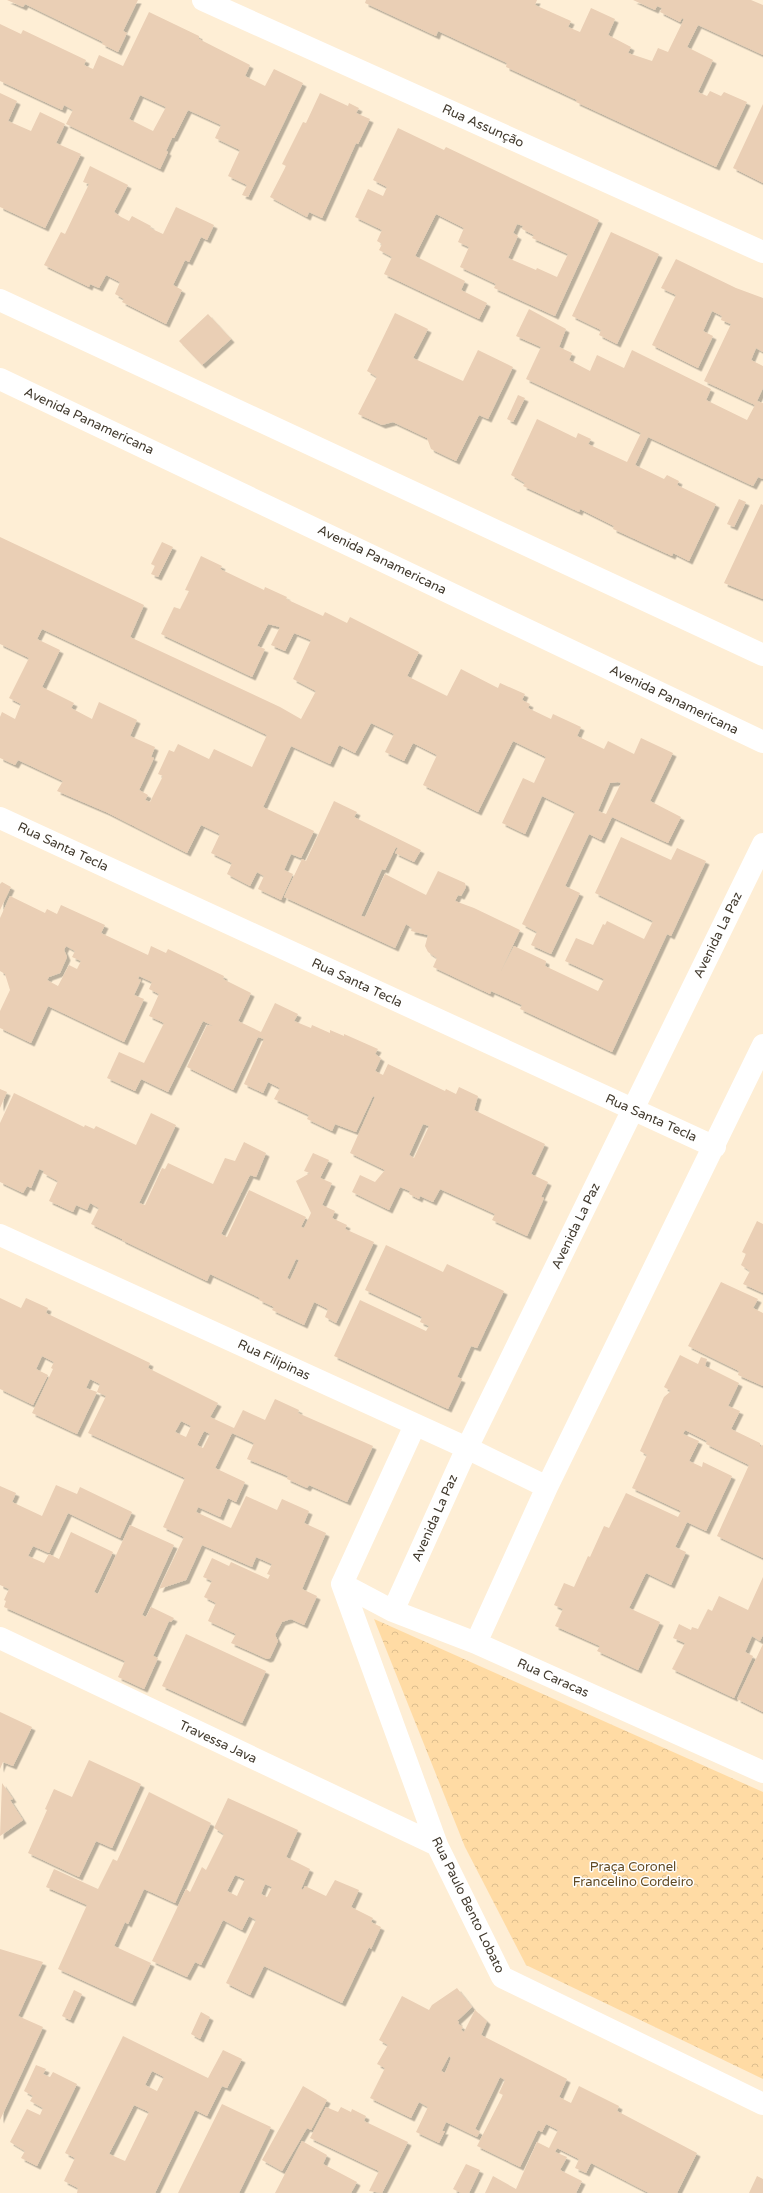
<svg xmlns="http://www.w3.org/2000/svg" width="763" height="2193" font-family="'Varela Round',sans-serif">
<defs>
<pattern id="forest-crowns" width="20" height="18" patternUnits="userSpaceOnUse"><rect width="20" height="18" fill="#ffdba4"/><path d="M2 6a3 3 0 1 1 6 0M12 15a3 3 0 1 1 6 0" fill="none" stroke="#dcbd8e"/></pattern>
<filter id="shadow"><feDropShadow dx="3.5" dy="3.5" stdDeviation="0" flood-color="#0004"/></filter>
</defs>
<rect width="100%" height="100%" fill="#feeed5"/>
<path fill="url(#forest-crowns)" d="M374,1619L763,1792V2079L526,1965L465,1847Z"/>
<path fill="#eacfb5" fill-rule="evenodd" filter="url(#shadow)" d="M7,0H138L123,31L127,33L118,52L102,44L103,42L25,4L23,7Z
M366,0H537L535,5L571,21L568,27L580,32L591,8L615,19L608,35L631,47L628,53L652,61L658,48L668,52L684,19L682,18L680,22L660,12L662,8L657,6L655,10L633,0H751L763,5V55L698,25L687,47L713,60L698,92L707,96L710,91L721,96L724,92L747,102L716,167L576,102L577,100L506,67L507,63L438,31L436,36L365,3Z
M149,12L199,36V39L250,65L245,76L265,86L274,69L303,83L248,197L242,195L247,185L228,176L240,150L215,138L221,125L188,110L174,138H172L166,151L168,152L160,169L66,124L73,110L64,105L62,110L0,81V24L21,34L23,30L86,60L84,65L93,69L99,55L123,66ZM140,95L166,107L153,131L129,119Z
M0,93L17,101L8,121L31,131L40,112L65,124L56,143L81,154L45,228L0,207Z
M320,93L348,106L349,103L359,108L356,113L370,119L358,144L356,143L322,218L309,212L307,217L270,197L286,166L282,164L303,122L306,123Z
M763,104V183L733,168Z
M398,128L444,150L446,147L599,220L555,316L494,288L496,284L460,267L469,247L458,242L464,228L436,214L415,256L465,281L461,290L487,303L479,319L384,274L392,257L379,250L382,244L377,241L382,230L355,217L368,189L383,196L387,187L373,180ZM517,224L523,226L522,229L534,235L532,238L568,254L557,277L537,268L536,270L508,258L518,236L513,233Z
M90,166L128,185L114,212L121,217L129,221L132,216L151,226L150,228L163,234L176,207L214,225L207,240L201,237L189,262L185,260L173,285L182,290L166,324L122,302L124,299L115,294L120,282L106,275L99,288L90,284L89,287L44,265L61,232L65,234L89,184L83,182Z
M611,232L659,254L617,344L599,335L601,330L572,316Z
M676,259L736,288L763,298V352L756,348L751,360L763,366V388L757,401L763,403V479L758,477L753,486L648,437L635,465L664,479L667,475L679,481L677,485L716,504L689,561L673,553L672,556L613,529L614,526L580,509L579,512L523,486L525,483L511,475L537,419L576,438L578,433L591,439L588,444L627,462L641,433L526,379L541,347L516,336L529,309L566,329L559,347L572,353L569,360L590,371L597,355L624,368L632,350L711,389L706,400L747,420L755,405L704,381L731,324L721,320L722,316L712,311L703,331L713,336L698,368L652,345L676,295L661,288Z
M395,313L428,329L413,358L463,381L478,350L513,367L488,419L479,415L456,461L431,449L427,438L393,422L382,425L358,414L377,377L367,371Z
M208,314L231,339L202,365L179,341Z
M518,395L525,398L513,422L507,419Z
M739,499L746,502L734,527L727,524Z
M761,504L763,505V599L724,583Z
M0,537L144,605L130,637L280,707L301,719L316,691L293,679L311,640L294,633L285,651L271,645L280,627L268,624L257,646L265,649L252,677L161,634L174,607L180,609L189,591L185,590L201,556L222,566L220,569L264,590L265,587L287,597L286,599L323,616L325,612L347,623L350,617L419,652L407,676L447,696L461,669L498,688L500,683L525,694L522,700L530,704L528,708L551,719L553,714L581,727L577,736L604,749L608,741L634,754L641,738L673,753L650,801L681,817L668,843L612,817L601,840L589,834L565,886L580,893L551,954L531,945L537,932L522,924L575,812L542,796L525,834L502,823L523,778L534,783L546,757L513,741L478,812L423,785L437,755L413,743L404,761L385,752L394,734L371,723L355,753L339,745L330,764L291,746L263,807L314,831L301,858L291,854L284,870L293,874L281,900L258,889L264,876L257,872L250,886L227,874L232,863L211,853L220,834L201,825L187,853L106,812L57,791L63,781L18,760L15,765L0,758V717L2,712L15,719L21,704L9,698L29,658L0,644ZM42,629L267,735L252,767L214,749L209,759L178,744L174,752L169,750L158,774L163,776L150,802L145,800L148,795L139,790L154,758L151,757L155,747L130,736L137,720L99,702L92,719L71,708L74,703L42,687L60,650L37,639ZM618,782L621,783L606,814L598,811L610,783Z
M162,542L173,547L158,577L151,574L155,566L151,564Z
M334,801L357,812L354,817L421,850L414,862L395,853L398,848L396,847L385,870L382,869L361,916L365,917L385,874L426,895L438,871L465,883L466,887L461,896L458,895L455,901L474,908L520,930L501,971L514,946L546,961L545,966L598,991L604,979L565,961L576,938L593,945L603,924L605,925L607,921L644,939L653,921L595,893L621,837L671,860L677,848L706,861L671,936L667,934L612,1052L520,1009L522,1005L491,991L490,994L433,967L437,958L428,952L425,946L428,935L411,931L412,928L406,924L395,948L284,897L302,859L306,861Z
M2,882L11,887L0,910V884Z
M10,896L45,913L47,909L57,914L61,905L105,925L101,933L148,955L151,946L166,953L168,949L224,976L223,979L251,993L238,1021L261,1032L275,1003L298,1014L294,1021L311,1028L312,1025L330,1033V1030L344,1036V1034L378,1049L375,1054L381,1058L375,1071L383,1075L388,1064L445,1091L446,1089L456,1094L459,1087L478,1096L474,1110L545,1144L531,1174L548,1182L541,1197L544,1198L527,1236L492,1220L495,1214L440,1189L433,1202L420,1196L419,1199L409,1194L410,1191L400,1187L389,1210L352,1192L360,1175L375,1182L385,1170L350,1153L375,1097L373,1096L356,1132L335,1124L332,1131L307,1119L309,1115L274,1099L280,1088L268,1082L263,1093L244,1084L264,1039L258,1037L233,1090L187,1067L207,1025L213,1026L203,1021L168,1092L141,1079L135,1091L107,1078L119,1052L144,1063L164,1023L149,1016L159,994L149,989L152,982L139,976L138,979L141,980L134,995L144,999L124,1042L48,1006L31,1043L0,1028V1011L10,990L5,974L0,971V918ZM66,946L75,951L72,957L81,961L77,969L69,965L58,986L47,980L49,977L60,973L67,957L64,950ZM423,1124L429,1126L414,1158L409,1155Z
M0,1089L7,1092L0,1108Z
M14,1093L84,1127L85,1125L94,1129L96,1126L136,1145L151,1113L176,1125L139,1203L145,1205L162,1168L165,1169L168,1163L213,1184L225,1158L235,1161L244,1142L266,1153L256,1177L250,1175L221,1234L227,1237L249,1190L306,1217L301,1227L304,1228L311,1213L296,1181L310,1173L304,1171L313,1153L329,1160L320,1178L332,1183L322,1205L335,1211L332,1218L347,1225L345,1229L374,1242L336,1323L325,1317L328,1309L314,1302L304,1325L272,1310L274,1307L259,1300L260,1298L210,1274L207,1281L122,1240V1239L91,1224L99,1208L90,1203L87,1210L76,1205L73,1212L49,1201L58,1181L43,1173L44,1171L39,1169L31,1188L27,1186L23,1193L0,1182V1123ZM296,1259L299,1260L290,1280L287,1278Z
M757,1221L763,1224V1293L743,1284L750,1271L741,1265L746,1254L742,1252Z
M386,1245L443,1272L447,1264L504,1291L477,1348L471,1346L457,1377L462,1379L448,1409L334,1356L360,1300L426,1331L429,1326L420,1322L422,1317L365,1290Z
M721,1282L758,1299L753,1308L763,1313V1386L738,1375L739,1371L688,1346Z
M0,1298L21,1308L26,1298L48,1308L46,1313L150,1363L148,1368L218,1403L210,1417L234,1428L243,1410L265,1420L275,1399L299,1410L298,1413L373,1446L347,1502L309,1485L307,1488L287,1479L288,1476L247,1459L254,1443L232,1433L215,1468L245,1482L236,1502L228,1498L220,1517L198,1507L196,1512L231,1528L246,1496L277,1510L282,1499L309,1511L304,1523L326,1533L302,1589L317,1596L304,1625L291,1619L282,1622L275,1635L278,1641L270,1658L267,1659L231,1643L236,1634L208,1621L216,1603L204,1597L212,1581L203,1577L212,1558L229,1566L231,1562L268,1579L270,1575L267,1574L272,1564L256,1557L252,1567L202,1545L186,1580L159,1589L184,1537L163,1527L185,1478L88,1433L106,1396L97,1392L100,1384L90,1379L86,1388L97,1392L77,1434L32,1413L53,1369L51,1368L54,1362L42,1356L36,1369L48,1375L33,1405L0,1389ZM181,1421L191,1426L186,1437L175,1432ZM204,1431L210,1434L203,1448L197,1445Z
M680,1355L698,1364L701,1357L707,1359L705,1366L739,1383L728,1406L740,1411L731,1429L760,1443V1447L763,1445V1558L717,1536L749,1465L706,1444L707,1441L685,1430L683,1434L699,1441L689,1461L702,1467L703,1462L732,1476L706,1531L687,1522L675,1547L686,1552L671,1585L646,1573L642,1581L629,1608L660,1622L638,1670L597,1651L600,1646L555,1626L563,1609L554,1605L564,1583L574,1587L588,1556L590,1557L604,1526L609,1528L626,1493L678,1517L681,1511L632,1488L647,1455L640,1451L664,1397L671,1391L664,1387Z
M56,1485L77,1494L80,1487L132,1512L120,1538L68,1513L49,1553L33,1546L28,1556L44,1563L49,1554L59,1559L71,1532L113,1552L94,1592L98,1594L130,1525L174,1545L142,1615L146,1617L151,1607L174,1618L171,1622L169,1621L153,1656L158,1658L144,1689L118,1677L125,1661L4,1607L6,1601L4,1600L9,1589L0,1585V1486L16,1493L12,1502L42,1516Z
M763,1577V1635L760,1641L752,1636L745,1652L753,1656L734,1698L672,1669L685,1643L673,1638L679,1624L691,1630L692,1627L698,1629L708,1609L712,1611L719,1596L748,1610Z
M186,1634L266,1671L242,1723L162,1686Z
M763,1644V1712L737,1699Z
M0,1712L32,1727L13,1766L3,1762L0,1769Z
M89,1760L141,1784L112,1848L96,1841L79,1877L28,1853L47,1810L45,1809L54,1789L72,1797Z
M2,1783L13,1799L10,1800L23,1820L0,1836Z
M149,1792L211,1823L175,1903L144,1889L128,1924L125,1922L114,1946L151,1963L132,2003L58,1969L87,1905L46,1887L54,1869L98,1889L113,1859L117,1861Z
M228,1798L298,1830L286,1857L310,1869L301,1889L303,1890L305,1886L326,1896L335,1880L359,1890L351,1907L373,1918L371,1922L381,1927L371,1949L369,1947L342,2003L264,1966L250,1995L226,1983L256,1920L249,1916L242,1930L223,1920L201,1965L195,1962L187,1977L152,1961L186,1889L190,1892L202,1867L206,1870L224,1834L214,1828ZM235,1875L245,1879L237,1896L227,1891ZM265,1884L272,1887L267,1897L261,1894Z
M0,1949L43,1962L18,2016L43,2027L0,2120Z
M457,1988L472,2007L457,2021L459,2022L458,2024L463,2027L461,2030L464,2032L475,2010L487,2021L481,2035L567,2079L559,2097L571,2103L579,2086L619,2106L617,2111L697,2153L677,2193H649L591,2163L586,2173L575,2168L579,2159L557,2148L555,2152L567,2157L560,2170L582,2181L576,2193H485L493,2176L516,2189L537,2142L549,2148L558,2130L546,2124L542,2132L538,2130L520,2167L477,2146L503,2095L499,2093L505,2080L500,2077L475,2129L480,2132L477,2137L446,2122L442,2131H445L439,2143L416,2132L428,2107L419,2102L411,2118L370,2098L385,2068L377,2064L388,2045L379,2040L402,1996L429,2010L432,2005ZM449,2056L451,2058L445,2073L441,2071Z
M74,1990L82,1994L70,2020L62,2016Z
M201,2012L210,2017L200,2039L191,2034Z
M123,2036L208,2078L223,2050L242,2059L227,2088L222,2086L207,2116L195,2110L155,2193H77L78,2188L64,2181L75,2158L65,2153ZM152,2071L164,2077L157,2091L145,2085ZM134,2105L149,2112L125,2161L109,2154Z
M36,2065L46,2069L43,2074L50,2077L53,2072L77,2084L37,2166L21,2158L25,2151L10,2142L27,2109L40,2115L43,2108L30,2101L33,2096L24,2091Z
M303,2086L327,2100L311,2130L307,2128L282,2171L262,2160Z
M222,2104L271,2127L239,2193H178Z
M326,2107L338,2112L341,2107L351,2112L352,2109L366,2116L364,2121L408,2142L382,2193L369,2191L379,2171L310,2138Z
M302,2141L327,2155L323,2164L357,2182L351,2193H275Z
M466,2164L480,2170L469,2193H461L453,2189Z
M757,2176L763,2179V2193H749Z"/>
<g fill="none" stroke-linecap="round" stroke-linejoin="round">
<path stroke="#fff" stroke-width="22" d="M203,0L763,252
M0,818L715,1147
M0,1235L467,1448L547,1487
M342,1584L437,1845L502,1977L763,2104
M342,1584L393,1611L476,1643L763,1772
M342,1584L415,1425
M393,1611L467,1448L763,844
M0,1638L437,1845
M476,1643L547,1487L763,1045"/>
<path stroke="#fff" stroke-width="22" d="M0,300L763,655
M0,379L763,742"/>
</g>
<g text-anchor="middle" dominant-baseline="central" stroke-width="3" stroke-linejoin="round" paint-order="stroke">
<g font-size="13" fill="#423a2e" stroke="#fff">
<text transform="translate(483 126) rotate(24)">Rua Assunção</text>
<text transform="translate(89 421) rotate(25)">Avenida Panamericana</text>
<text transform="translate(382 560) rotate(26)">Avenida Panamericana</text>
<text transform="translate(674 700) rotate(26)">Avenida Panamericana</text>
<text transform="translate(63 847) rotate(25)">Rua Santa Tecla</text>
<text transform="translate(718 935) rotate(-64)">Avenida La Paz</text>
<text transform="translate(357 983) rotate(25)">Rua Santa Tecla</text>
<text transform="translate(651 1118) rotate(24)">Rua Santa Tecla</text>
<text transform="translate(576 1226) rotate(-64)">Avenida La Paz</text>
<text transform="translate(274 1360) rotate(25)">Rua Filipinas</text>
<text transform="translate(435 1518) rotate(-66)">Avenida La Paz</text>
<text transform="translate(553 1678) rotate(24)">Rua Caracas</text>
<text transform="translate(218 1742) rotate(25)">Travessa Java</text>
<text transform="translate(468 1905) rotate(64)">Rua Paulo Bento Lobato</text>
</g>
<g font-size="13" fill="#614a23" stroke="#fff">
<text x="633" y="1867">Praça Coronel<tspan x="633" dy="15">Francelino Cordeiro</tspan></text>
</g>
</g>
</svg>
